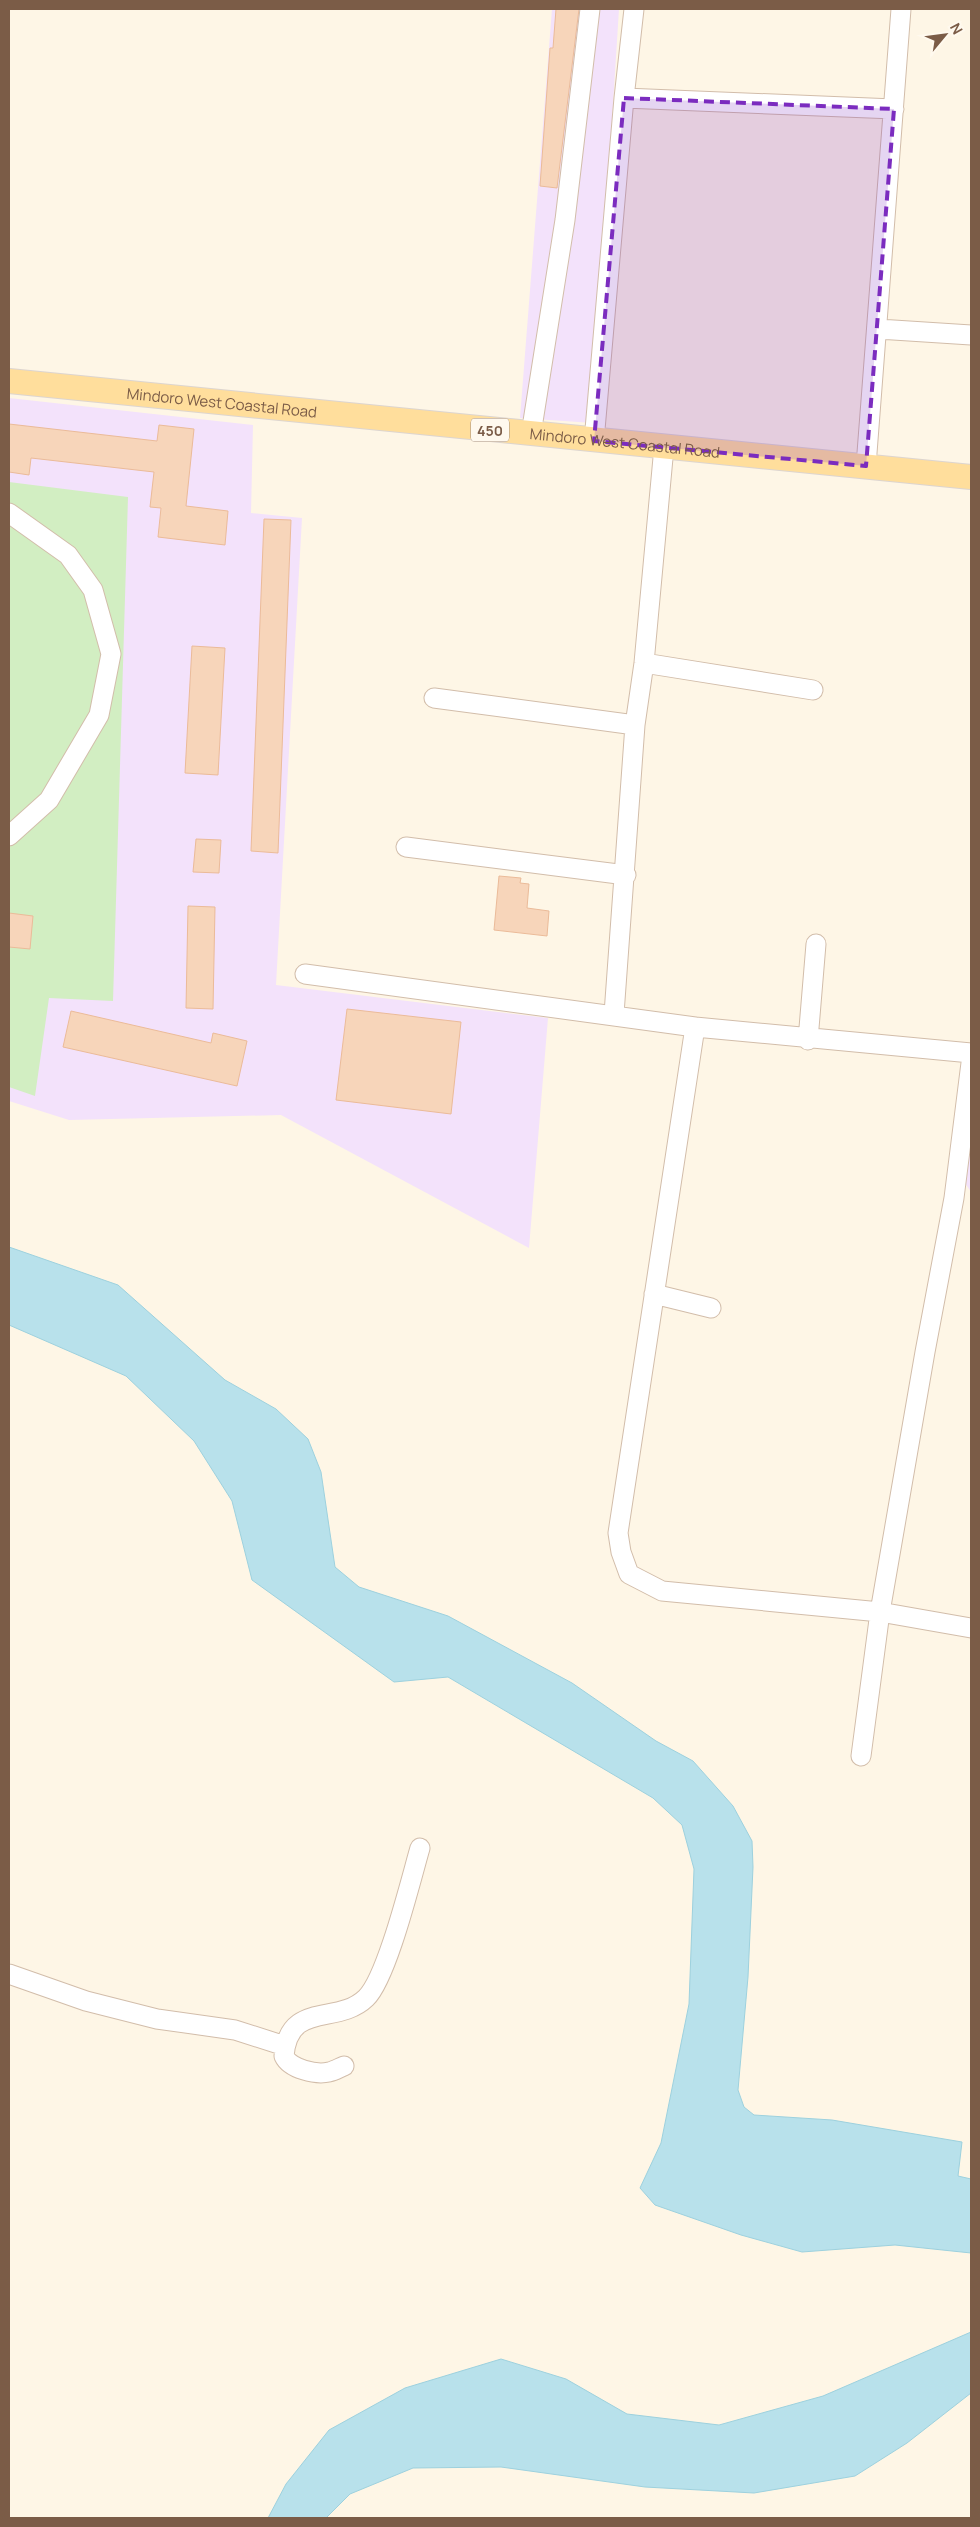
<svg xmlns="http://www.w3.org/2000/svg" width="980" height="2527" font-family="Manrope,sans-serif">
<rect width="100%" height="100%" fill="#fef6e6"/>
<path fill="#f3e2fb" d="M552,9H619L593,423L520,418Z
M9,398L253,425L251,513L302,518L276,985L548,1018L529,1248L281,1115L69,1120L9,1101Z
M971,1138V1192L965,1183Z"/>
<path fill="#d2eec2" d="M9,482L128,497L113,1001L49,998L35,1096L9,1087Z"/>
<path fill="#b8e1eb" stroke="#9dd1de" d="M9,1247L118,1285L225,1380L276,1409L308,1439L321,1472L335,1567L359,1587L448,1616L572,1683L656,1741L693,1761L733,1806L752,1841L753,1867L748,1977L738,2090L744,2107L754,2115L832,2120L962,2142L958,2176L971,2179V2253L895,2245L802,2252L741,2235L655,2205L640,2188L661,2143L689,2004L694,1869L682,1825L653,1798L448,1677L394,1682L252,1580L232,1501L194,1441L126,1376L9,1325Z
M971,2332V2393L907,2443L855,2476L754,2493L645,2487L501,2467L413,2468L350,2494L326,2518H268L286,2484L329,2430L405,2388L501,2359L566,2379L627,2414L719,2425L823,2396Z"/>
<path fill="#f7d5ba" stroke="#ebbb99" d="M556,9H579L557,188L540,186L550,48H553Z
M9,424L157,441L159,425L194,429L186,506L228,511L225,545L158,537L161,508L150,507L154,472L31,458L29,475L9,472Z
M264,519L291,520L278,853L251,851Z
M192,646L225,648L218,775L185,773Z
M196,839L221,840L219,873L193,872Z
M499,876L521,878L520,883L529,884L527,908L549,911L547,936L494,930Z
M188,906L215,907L213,1009L186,1008Z
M9,913L33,916L30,949L9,947Z
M347,1009L461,1022L451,1114L336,1100Z
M71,1011L211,1043L213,1033L247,1041L237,1086L63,1047Z"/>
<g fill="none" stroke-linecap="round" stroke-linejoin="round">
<g stroke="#d2bdaa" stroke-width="21">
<path id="minor" d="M624,98L894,109
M878,329L971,335
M531,434L565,220L590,9
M594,441L624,98L634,9
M866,466L901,9
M9,513L68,555L93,590L111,654L99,715L49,800L9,836
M644,663L813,690
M434,698L635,725
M406,847L626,875
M305,974L695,1027L971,1053
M614,1014L635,725L644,663L664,447
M695,1027L618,1533L621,1552L629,1574L662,1591L880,1612L971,1628
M808,1040L816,944
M654,1294L711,1308
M861,1756L880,1612L925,1352L954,1198L971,1063
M9,1974L86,2001L157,2019L235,2030L285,2046
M344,2066C339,2068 334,2071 329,2072C316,2075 290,2069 284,2056C289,2000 337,2026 366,1998C387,1978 411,1879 420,1848"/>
</g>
<g stroke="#ddd5cf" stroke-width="26">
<g id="major">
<path id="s1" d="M9,381L971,477"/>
</g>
</g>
<use href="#minor" stroke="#fff" stroke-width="19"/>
<use href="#major" stroke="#ffde9c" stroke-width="24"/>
</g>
<path fill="#7b2cbf" fill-opacity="0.2" stroke="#7b2cbf" stroke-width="4" stroke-dasharray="10 6" stroke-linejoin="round" d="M624,98L894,109L866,466L594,441Z"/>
<g text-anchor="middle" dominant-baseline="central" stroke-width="4" stroke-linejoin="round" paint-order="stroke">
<rect fill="#fff9ee" stroke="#a38b79" stroke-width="1" x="471" y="418.5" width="38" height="23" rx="4"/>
<g font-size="14" font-weight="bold" fill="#7b5c47">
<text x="490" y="430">450</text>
</g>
<g font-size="15" fill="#7b5c47" stroke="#fff9ee">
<text stroke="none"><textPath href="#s1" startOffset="214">Mindoro West Coastal Road</textPath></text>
<text stroke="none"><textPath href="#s1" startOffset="619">Mindoro West Coastal Road</textPath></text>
</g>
</g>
<rect width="980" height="2527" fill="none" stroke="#7b5c47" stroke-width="20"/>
<g transform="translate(945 35) rotate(61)" stroke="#fff9ee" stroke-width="4" paint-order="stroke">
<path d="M0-4L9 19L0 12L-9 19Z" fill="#7b5c47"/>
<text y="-8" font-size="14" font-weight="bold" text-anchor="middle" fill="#7b5c47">N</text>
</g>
</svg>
